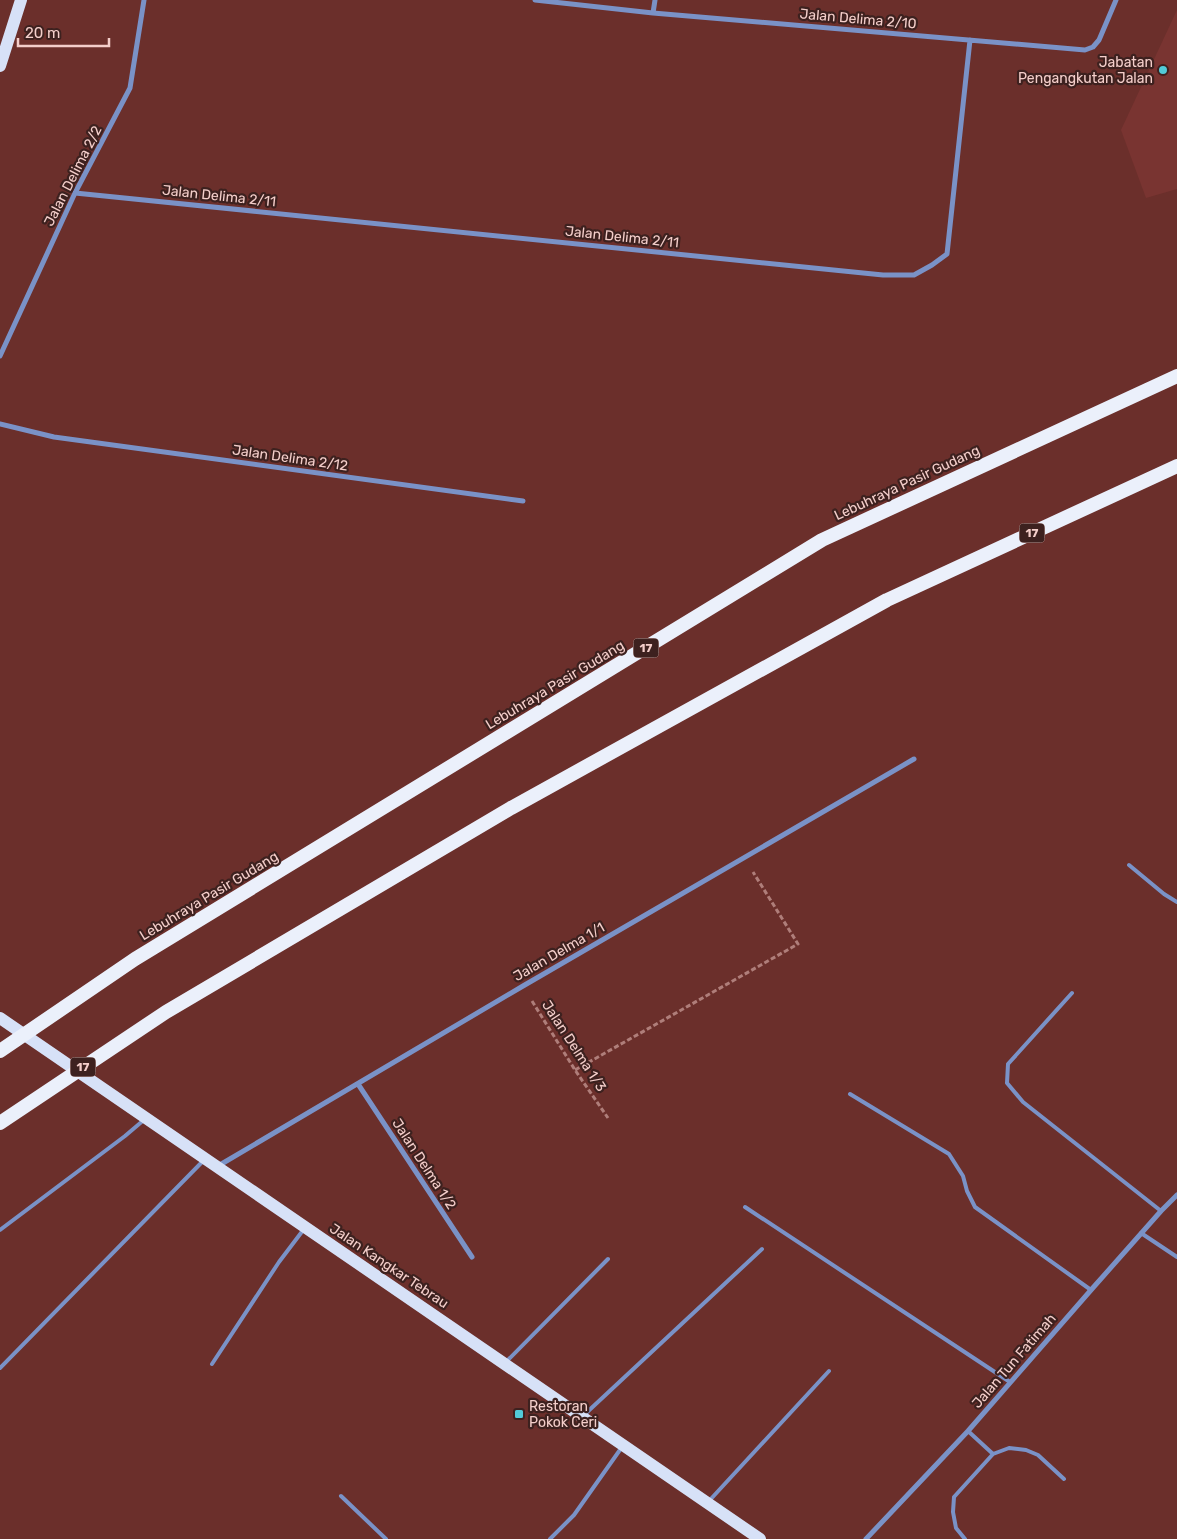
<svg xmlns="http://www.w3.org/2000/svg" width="1177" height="1539" font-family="Rubik,sans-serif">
<rect width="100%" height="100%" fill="#6b2f2b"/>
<path fill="#793431" d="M1177,10V189L1146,198L1121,130Z"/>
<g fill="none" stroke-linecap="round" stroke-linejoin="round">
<path stroke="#af7e7a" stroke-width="3" stroke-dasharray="5 2.5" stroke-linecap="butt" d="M532,1001L575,1070L608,1118
M575,1070L798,944L753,872"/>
<path stroke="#7a92c7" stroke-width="4" d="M1129,865L1164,894L1177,902
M1072,993L1008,1064L1007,1083L1023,1102L1161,1211
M850,1094L949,1154L963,1176L967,1191L975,1207L1091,1290
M745,1207L1010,1382
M0,1230L125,1136L145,1119
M1141,1233L1177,1257
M506,1362L608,1259
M212,1364L279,1262L304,1229
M0,1368L204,1160
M584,1415L762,1249
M968,1431L993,1454
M341,1496L386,1539
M709,1501L829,1371
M550,1539L574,1515L622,1447
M965,1539L956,1528L953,1512L954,1497L993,1454L1009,1448L1026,1450L1038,1455L1064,1479"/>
<path stroke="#7a92c7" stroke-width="5" d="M535,0L653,13L1085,50L1093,47L1099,40L1116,0
M653,13L655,0
M75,193L883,275H914L932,265L947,254L970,40
M0,356L75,193L130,88L144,0
M0,424L54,437L523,501
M358,1084L472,1257
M218,1166L523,986L914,759
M866,1539L968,1431L1091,1290L1161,1211L1177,1195"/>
<path stroke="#d7e1f7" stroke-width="12" d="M0,66L21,0
M0,1018L760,1539"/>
<path stroke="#ebf0fb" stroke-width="14" d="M0,1051L135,959L822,540L1177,376
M0,1123L166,1012L511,808L887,600L1177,466"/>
</g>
<g fill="#52cbd8" stroke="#3d211f" stroke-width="2">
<circle cx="1163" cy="70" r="5"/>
<rect x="514" y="1409" width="10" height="10" rx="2.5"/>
</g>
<g text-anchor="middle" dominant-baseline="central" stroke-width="4.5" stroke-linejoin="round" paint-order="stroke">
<g fill="#3d211f" stroke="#bd9a97" stroke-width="1">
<rect x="1019.5" y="523.5" width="25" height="19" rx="4"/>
<rect x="633.5" y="638.5" width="25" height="19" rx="4"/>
<rect x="70.5" y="1057.5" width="25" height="19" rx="4"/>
</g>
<g font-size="12" font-weight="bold" fill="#f4ceca">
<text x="1032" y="533">17</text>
<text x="646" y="648">17</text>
<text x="83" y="1067">17</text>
</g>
<g font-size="14" fill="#f4ceca" stroke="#3d211f">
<text transform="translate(858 19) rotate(5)">Jalan Delima 2/10</text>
<text transform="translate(73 176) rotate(-63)">Jalan Delima 2/2</text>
<text transform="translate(219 196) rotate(6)">Jalan Delima 2/11</text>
<text transform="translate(622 237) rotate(6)">Jalan Delima 2/11</text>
<text transform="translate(290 458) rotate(8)">Jalan Delima 2/12</text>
<text transform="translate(907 483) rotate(-25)">Lebuhraya Pasir Gudang</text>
<text transform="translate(555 685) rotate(-31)">Lebuhraya Pasir Gudang</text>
<text transform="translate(209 896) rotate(-31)">Lebuhraya Pasir Gudang</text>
<text transform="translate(559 952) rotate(-30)">Jalan Delma 1/1</text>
<text transform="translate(574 1046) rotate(57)">Jalan Delma 1/3</text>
<text transform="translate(424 1164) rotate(57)">Jalan Delma 1/2</text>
<text transform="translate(389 1266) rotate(34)">Jalan Kangkar Tebrau</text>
<text transform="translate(1014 1361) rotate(-49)">Jalan Tun Fatimah</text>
</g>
<g font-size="14" fill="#f4ceca" stroke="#3d211f" text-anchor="end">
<text x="1153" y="62">Jabatan<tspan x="1153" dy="16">Pengangkutan Jalan</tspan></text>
<text x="529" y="1406" text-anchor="start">Restoran<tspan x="529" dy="16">Pokok Ceri</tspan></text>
</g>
</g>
<path d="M18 38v8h91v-8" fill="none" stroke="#f4ceca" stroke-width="2.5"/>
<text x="25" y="38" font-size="15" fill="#f4ceca" stroke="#3d211f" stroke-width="4" paint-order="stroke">20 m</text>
</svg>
